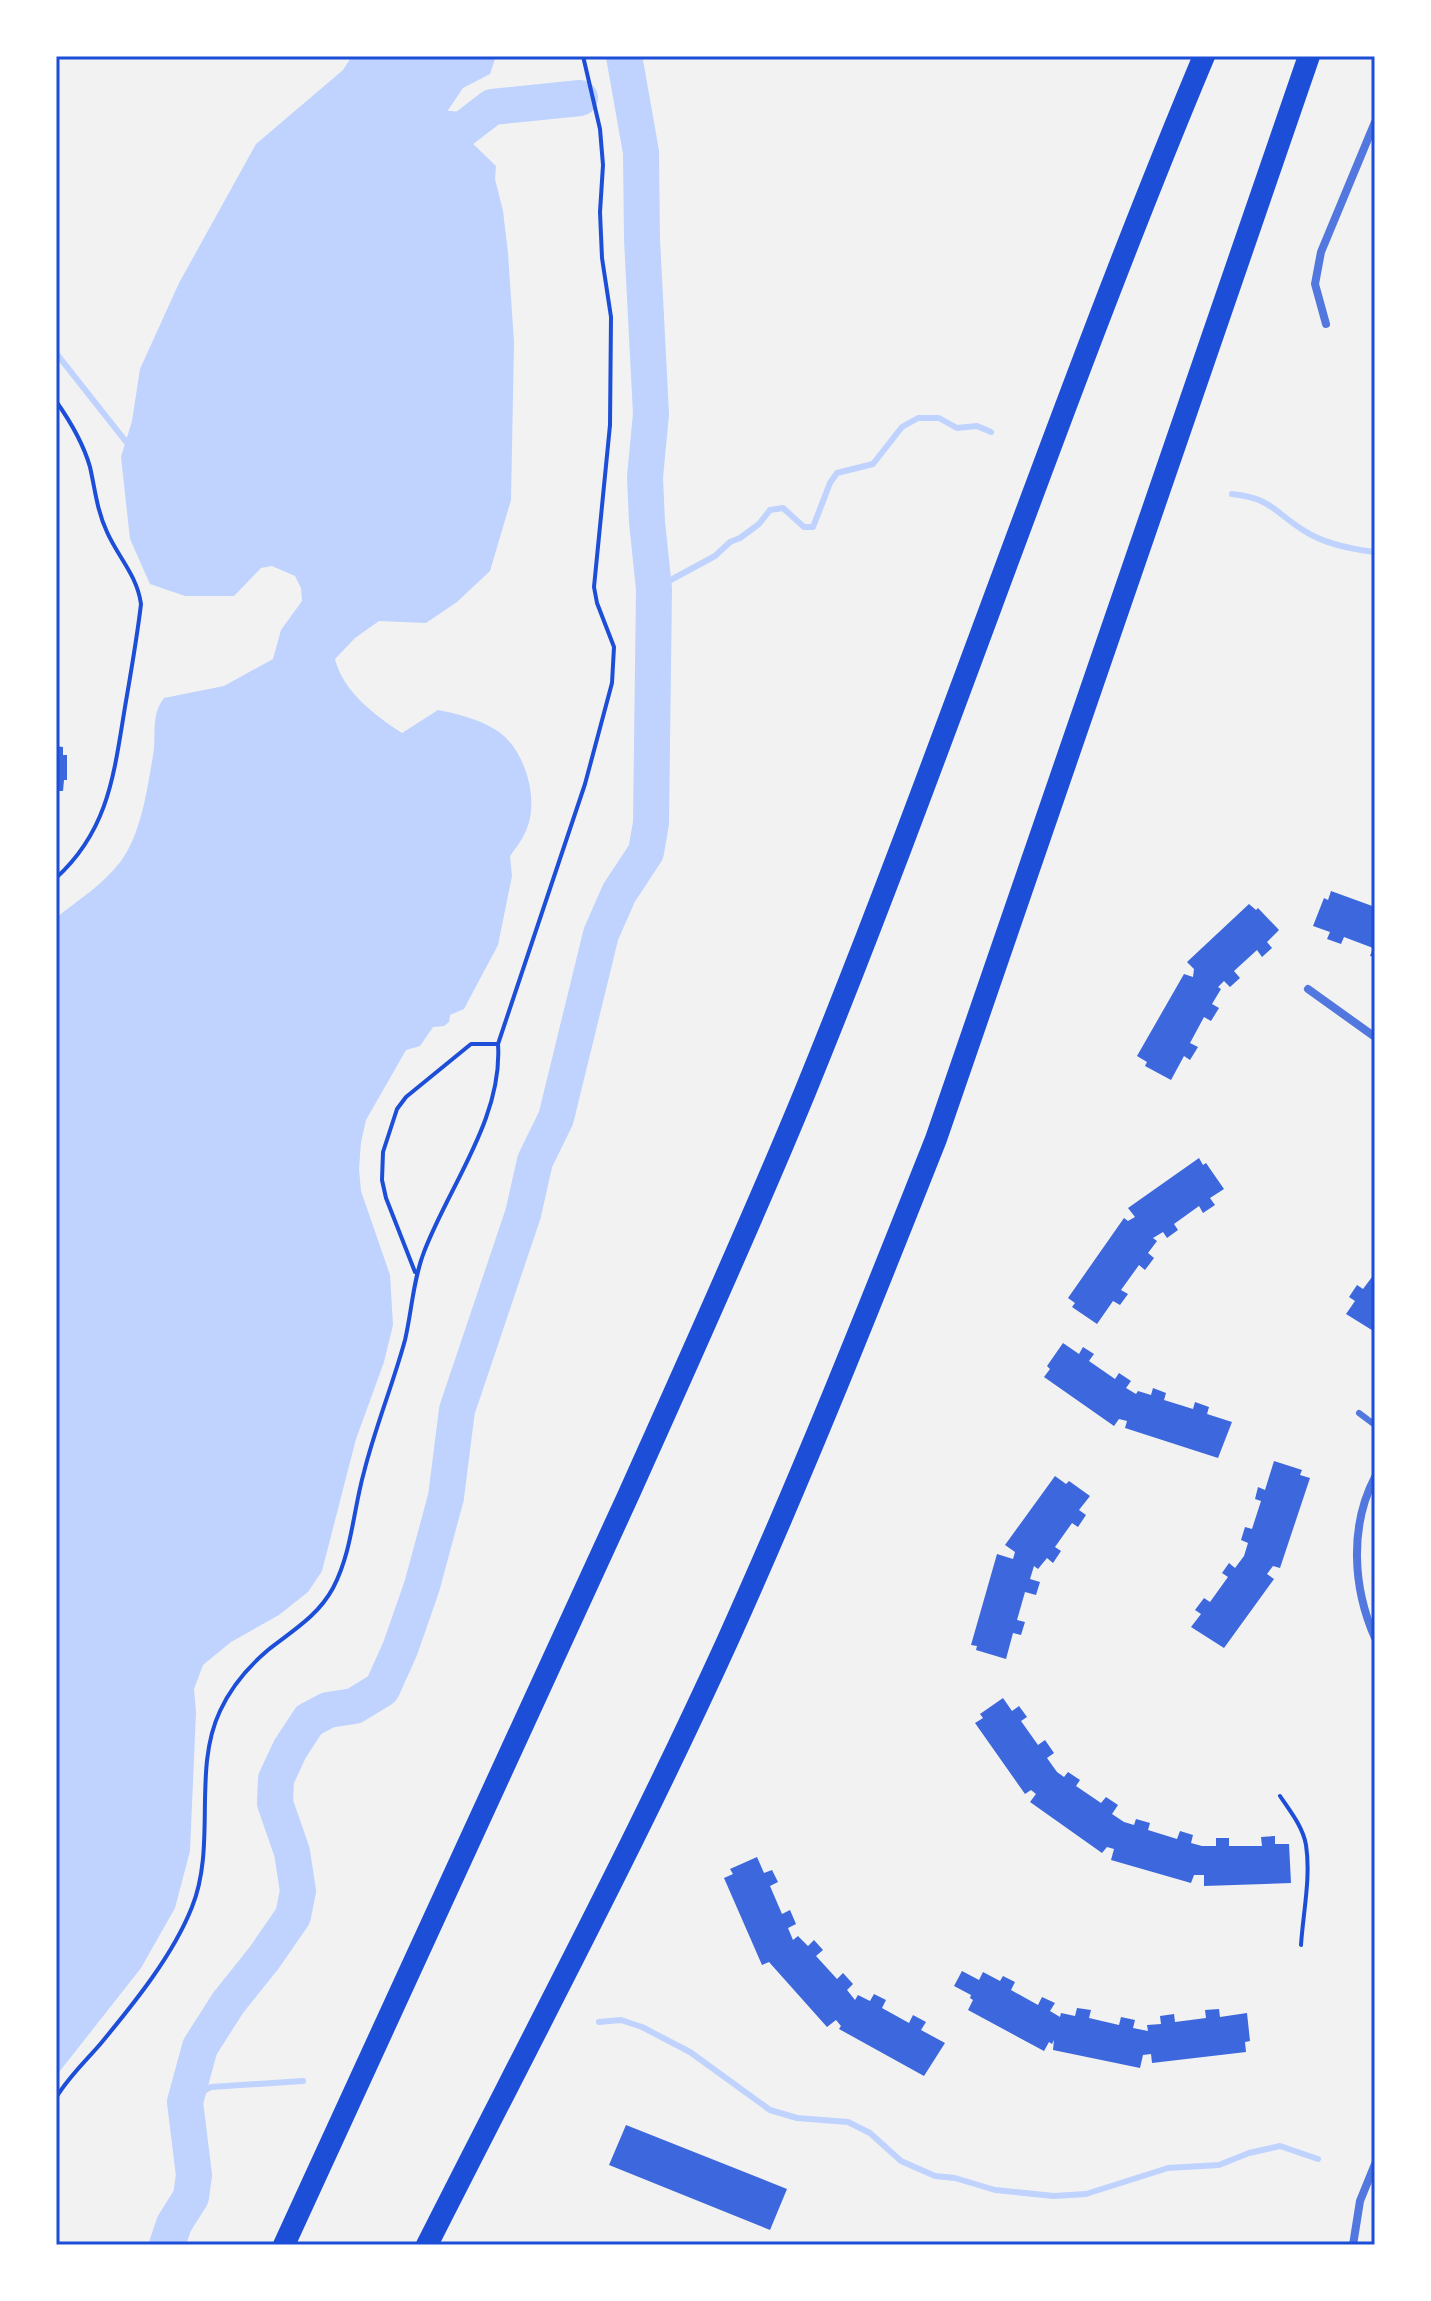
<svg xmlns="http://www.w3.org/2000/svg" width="1431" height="2301" font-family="Figtree,sans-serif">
<rect width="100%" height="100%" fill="#f2f2f2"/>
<path fill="#bfd3fe" d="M352,56H496L490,74L463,88L436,128L469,140L496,166L495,179L503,211L508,253L514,342L511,500L490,571L457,602L426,623L379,621L355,638L335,659C343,691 374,715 402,733L438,710C458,714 479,719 496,730C522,746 536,789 530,818C527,833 519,844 510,856L512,876L498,945L464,1009L450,1015L449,1022L444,1026L433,1027L420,1046L406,1050L366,1120L361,1142L359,1169L361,1191L390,1275L393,1325L384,1362L356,1439L322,1571L308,1592L279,1615L231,1642L203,1665L194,1689L196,1712L190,1851L175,1908L141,1968L56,2076V918C78,900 104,884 121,861C141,834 147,790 153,756C157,735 150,716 164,698L224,686L273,659L281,630L302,601L301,588L295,576L272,566L261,568L234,596H185L150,584L130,539L121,457L132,421L140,369L179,283L256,144L343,70Z"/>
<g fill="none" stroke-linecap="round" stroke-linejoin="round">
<path stroke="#bfd3fe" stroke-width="6" d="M56,353L131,448
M1232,494C1271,498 1273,511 1303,530C1324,544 1350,549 1375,552
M654,589L715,556L730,542L740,538L759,524L770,510L783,508L804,527H813L830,483L837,473L873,464L902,427L918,418H939L957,428L977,426L991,432
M599,2022L621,2020L642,2027L690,2052L770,2110L797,2118L848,2122L870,2133L901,2161L935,2176L955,2178L995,2190L1054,2196L1086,2194L1168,2168L1219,2165L1249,2153L1280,2146L1318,2159
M185,2102L211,2087L303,2081"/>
<path stroke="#bfd3fe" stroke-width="36" d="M427,174L436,128L462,130L492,107L580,98
M167,2245L174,2224L191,2197L194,2175L185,2102L200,2047L228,2003L264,1958L293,1916L298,1891L292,1852L275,1803L276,1779L290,1749L309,1720L328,1710L354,1706L382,1689L400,1649L422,1586L446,1497L457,1410L523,1214L535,1161L556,1118L601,934L619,893L646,852L651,823L654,589L647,522L645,477L651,414L642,239L641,152L624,56"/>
</g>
<path fill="#3d67dc" d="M56,746L63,747V755H67V780H64L63,791H56Z
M1331,891L1375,907V957L1370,956L1373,948L1344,937L1341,944L1327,939L1330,932L1313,926L1324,898L1328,900Z
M1249,904L1256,910L1258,908L1279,930L1267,942L1272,948L1262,957L1257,950L1234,971L1240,978L1230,987L1224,981L1218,987L1221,989L1212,1004L1219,1008L1211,1021L1204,1017L1190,1043L1198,1047L1190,1060L1184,1056L1171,1080L1145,1066L1147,1062L1137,1056L1184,974L1193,977L1194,969L1187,962Z
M1199,1158L1203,1165L1206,1163L1224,1189L1210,1198L1215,1205L1203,1213L1199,1206L1174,1224L1178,1230L1167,1238L1163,1232L1153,1238L1157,1241L1148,1253L1154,1258L1145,1270L1139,1265L1121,1290L1128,1294L1120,1305L1113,1301L1097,1324L1072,1307L1075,1303L1068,1298L1124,1218L1128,1221L1135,1217L1128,1208Z
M1375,1273V1332L1346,1314L1355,1301L1349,1297L1357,1285L1363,1289Z
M1063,1343L1079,1354L1083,1347L1094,1354L1089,1361L1115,1379L1119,1373L1131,1381L1126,1388L1136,1394L1138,1391L1151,1395L1153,1388L1166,1393L1164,1400L1193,1409L1195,1402L1209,1407L1207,1414L1232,1422L1218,1458L1125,1428L1127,1421L1119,1419L1114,1426L1044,1377L1050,1369L1047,1366Z
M1274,1461L1302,1470L1300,1475L1310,1478L1280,1568L1273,1566L1267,1574L1274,1579L1224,1648L1191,1627L1201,1614L1195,1610L1204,1598L1210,1602L1228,1577L1222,1573L1229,1563L1235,1568L1244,1556L1248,1543L1241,1540L1245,1527L1252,1529L1261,1501L1255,1499L1258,1487L1265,1490Z
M1055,1476L1066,1484L1069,1481L1090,1496L1079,1510L1086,1515L1078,1527L1072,1523L1055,1547L1061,1551L1053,1563L1047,1558L1038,1569L1034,1566L1030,1579L1040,1582L1036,1595L1025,1592L1017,1620L1025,1622L1021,1635L1013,1633L1006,1659L976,1650L977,1646L971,1645L997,1554L1013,1559L1015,1552L1005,1545Z
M1003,1698L1012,1711L1019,1706L1027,1717L1021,1721L1038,1745L1045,1740L1054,1753L1047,1758L1057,1772L1064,1777L1068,1772L1080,1780L1076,1786L1101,1803L1106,1797L1118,1805L1112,1814L1124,1822L1134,1825L1136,1819L1150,1823L1148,1830L1177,1839L1180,1831L1193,1835L1191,1843L1202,1846H1216V1838H1229V1846H1262L1261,1837L1275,1836V1844H1289L1291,1883L1204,1886V1875H1194L1191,1883L1111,1860L1114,1849L1107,1847L1102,1853L1030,1802L1036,1794L1031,1790L1025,1794L975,1723L983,1718L980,1714Z
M757,1857L764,1873L772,1870L778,1882L770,1886L782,1914L790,1910L796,1924L788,1928L793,1940L798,1936L808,1946L814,1940L823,1950L816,1956L837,1979L843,1973L853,1984L847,1990L855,2000L858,1995L870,2001L874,1994L886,2000L882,2008L909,2023L913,2015L926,2022L921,2030L945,2043L924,2076L839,2029L841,2026L836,2020L827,2027L769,1962L762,1965L724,1878L733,1874L730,1869Z
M962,1971L979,1980L983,1972L1000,1981L1003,1976L1015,1982L1011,1990L1038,2005L1042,1997L1055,2003L1050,2011L1060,2017L1061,2013L1075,2016L1077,2008L1091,2010L1089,2018L1119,2025L1121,2017L1135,2020L1133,2028L1148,2031L1147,2025L1161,2024L1160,2016L1174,2014L1175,2022L1206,2018L1205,2010L1219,2009L1220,2017L1247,2013L1250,2041L1245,2042L1246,2052L1152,2063L1151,2054L1143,2055L1140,2068L1053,2050L1054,2040L1052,2044L1049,2042L1044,2051L968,2010L973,2000L970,1998L971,1995L954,1986Z
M626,2125L787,2189L770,2230L609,2165Z"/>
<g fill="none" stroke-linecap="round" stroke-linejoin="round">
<path stroke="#1d4ed8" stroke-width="4" d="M56,401C70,421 83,442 90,467C95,489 97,511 107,532C118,557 137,575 141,604C137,638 131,672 125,707C114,773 109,830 56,878
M415,1272L386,1198L382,1180L383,1152L397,1109L406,1097L471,1044H498
M1280,1796C1290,1811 1303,1827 1306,1845C1311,1877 1303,1914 1301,1945
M56,2098C68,2077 87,2060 102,2042C135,2002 173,1955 192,1907C217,1845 192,1770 220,1711C231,1687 248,1667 268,1650C292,1631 318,1616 333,1588C352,1552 353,1511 364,1472C375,1428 393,1384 405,1340C412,1310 413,1280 424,1252C449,1186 503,1118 498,1044L585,784L612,683L614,647L597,603L594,587L610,425L611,317L602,258L600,212L603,165L600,129L583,56"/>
<path stroke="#5277de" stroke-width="6" d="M1359,1413L1375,1425"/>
<path stroke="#5277de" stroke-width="8" d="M1326,324L1315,284L1321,252L1375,122
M1308,989L1375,1037
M1375,1477C1349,1527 1353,1588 1375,1638
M1353,2245L1360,2201L1375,2164"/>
<path stroke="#1d4ed8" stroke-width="22" d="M284,2245C399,1996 515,1747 628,1496C688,1362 749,1228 805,1092C945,749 1061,397 1204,56
M427,2245C528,2045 634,1846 727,1642C802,1476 869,1308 936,1139L1309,56"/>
</g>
<rect width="1431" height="2301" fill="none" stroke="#ffffff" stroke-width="116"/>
<rect x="58" y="58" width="1315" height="2185" fill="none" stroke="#1d4ed8" stroke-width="3"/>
</svg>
